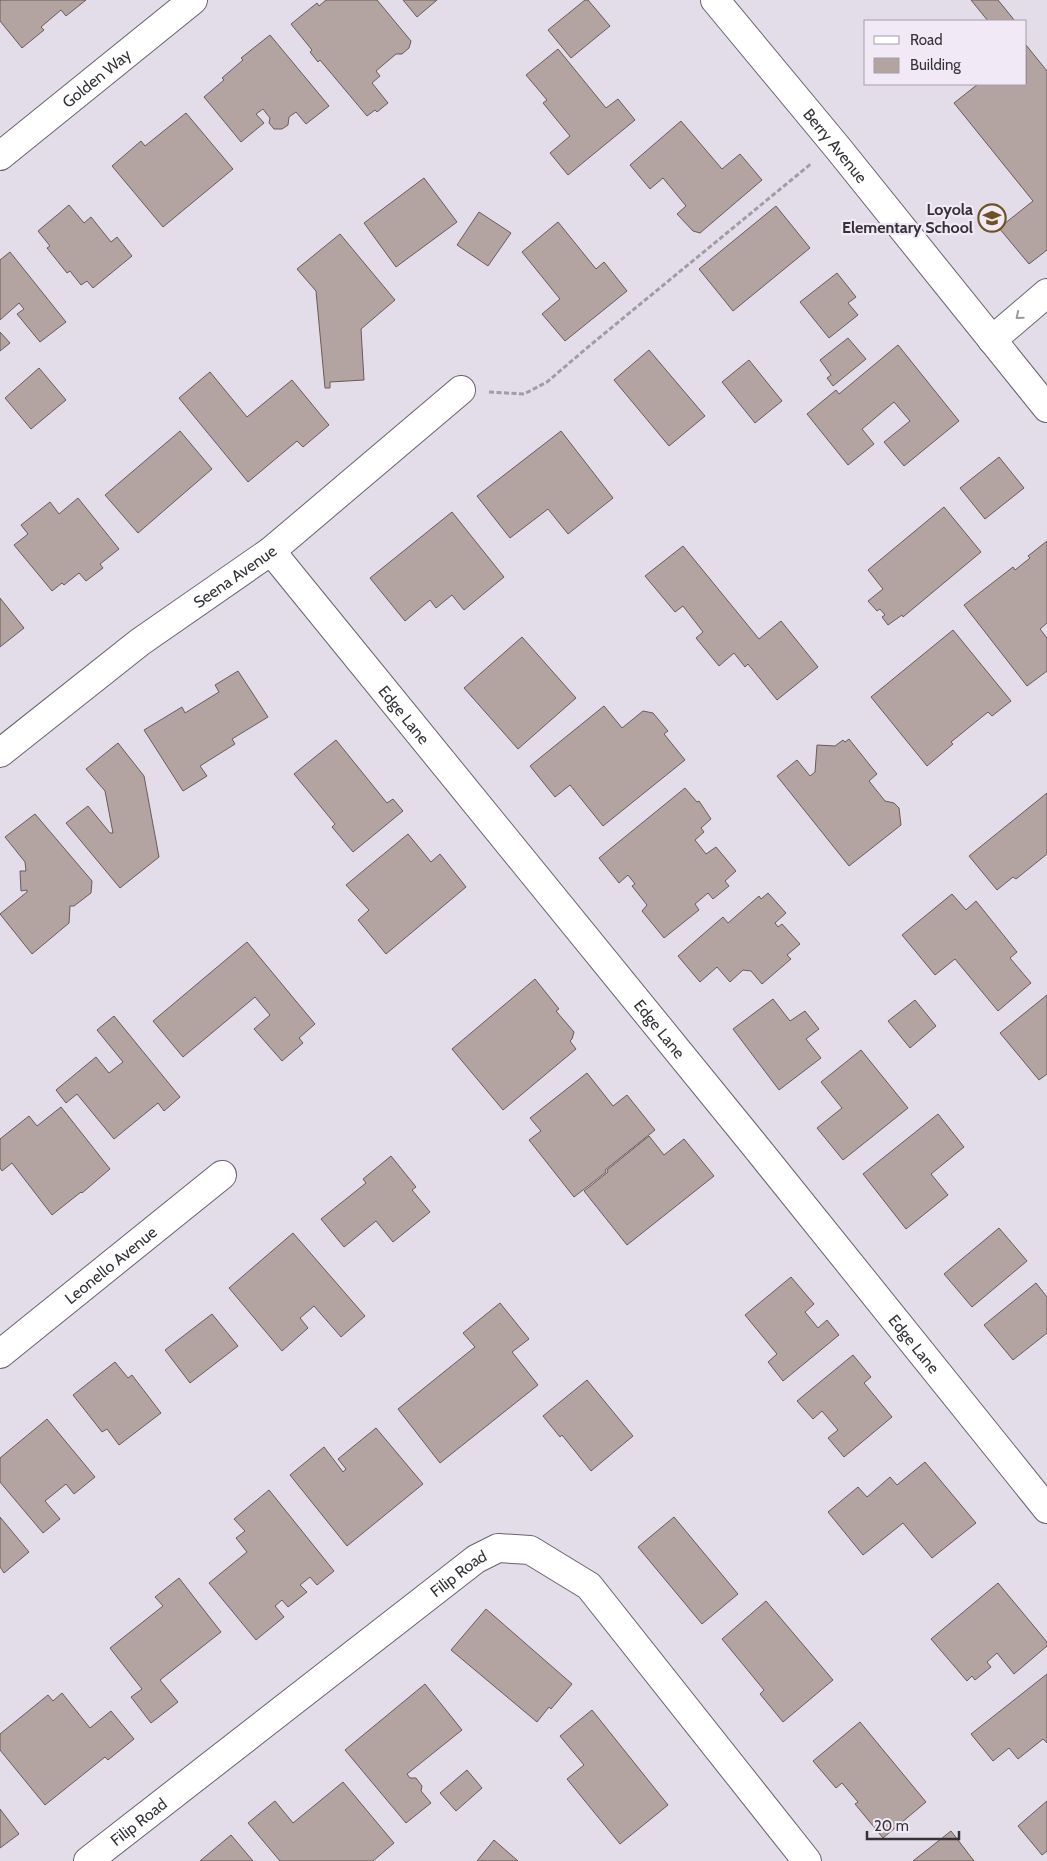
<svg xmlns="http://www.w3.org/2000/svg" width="1047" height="1861" font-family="Cabin,sans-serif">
<rect width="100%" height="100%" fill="#e3dce9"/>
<path fill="#b3a3a1" stroke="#6a5c5a" d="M0,0H86L66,16L61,10L41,27L44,30L22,48L0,21Z
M326,0H377L411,41L409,48L402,54H396L376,71L380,76L372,83L388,103L377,112L375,110L367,116L320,60L318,62L310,52L312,50L291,24L317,3L319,6Z
M403,0H437L417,17Z
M585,0H588L610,26L571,58L548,30Z
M971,0H998L1015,21H988Z
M270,35L329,106L306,124L296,112L289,117L288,125L282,129H274L269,123L270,118L263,109L256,114L264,123L241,142L204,97L224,80L222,78L243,60L241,58Z
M1026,45L1047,71V250L1029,264L999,228L1033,201L954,103L978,84H1026Z
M558,49L606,108L618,99L635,120L568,175L550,153L570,136L543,103L547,100L526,75Z
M186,113L233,169L163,227L112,166L141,141L145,146Z
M681,121L722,169L740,154L762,180L700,233L693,231L677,214L686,206L663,178L650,189L630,165Z
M424,178L457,222L396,267L364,223Z
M69,205L84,223L91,217L111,242L117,237L132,256L93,288L87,281L81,285L70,271L67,273L47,248L50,246L38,231Z
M776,206L810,248L733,311L699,269Z
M479,212L511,233L488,266L457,245Z
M558,222L596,269L604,262L627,291L565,341L542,314L560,299L522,252Z
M340,234L395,300L361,329L364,380L330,382V388H325L316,291L297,269Z
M10,252L66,322L40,342L17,314L24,309L19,303L0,320V260Z
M837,273L856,297L848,303L858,315L829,338L800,302Z
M0,332L10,343L0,351Z
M848,338L866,359L833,386L827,378L831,375L820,360Z
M898,345L959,421L904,466L884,442L910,421L894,402L862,429L874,444L848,465L807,414L836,390L839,394Z
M649,350L705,416L669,446L614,380Z
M749,360L782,401L755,423L722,382Z
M39,368L66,400L31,429L5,398Z
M210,372L247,417L292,380L329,425L303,447L297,441L248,482L179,398Z
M180,431L212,469L138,533L105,495Z
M561,431L613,498L568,534L548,509L510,538L477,496Z
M999,457L1024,488L985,519L960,488Z
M78,498L119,549L100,564L103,568L86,581L79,573L64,585L62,583L52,591L14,545L28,534L21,525L50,502L59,514Z
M944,507L981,552L903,617L902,615L888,625L882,617L885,615L880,609L877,611L868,601L883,589L868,570Z
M452,512L504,577L464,610L452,595L436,608L430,600L405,621L370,578Z
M1047,541V623L1040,629L1047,638V671L1027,686L964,605L1013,567L1015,570L1030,558L1028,556Z
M683,546L759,639L781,621L818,667L777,700L748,664L745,667L734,653L719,666L696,638L703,632L683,606L675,612L645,576Z
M0,598L24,628L0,647Z
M953,630L1011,701L992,716L988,712L951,742L953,744L927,766L871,697Z
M522,637L576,698L518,749L464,688Z
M238,671L268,717L232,739L235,744L200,766L207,776L183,791L144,730L182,707L185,713L219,692L215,685Z
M604,706L622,728L643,711L653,713L668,731L664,734L685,760L603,826L570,785L555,797L530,766Z
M849,739L877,774L869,781L885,801L894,803L899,808L901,825L849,866L777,776L797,760L810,776L815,772L817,745L835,746L843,740L845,742Z
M336,740L387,803L393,799L403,811L353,852L332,827L335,824L294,774Z
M118,743L144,776L159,857L120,888L66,823L88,806L110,833H113L105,791L86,769Z
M685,788L697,802L699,801L711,819L701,828L704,832L695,840L706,854L716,847L736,871L725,881L729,886L713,899L708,893L695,904L699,910L664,938L642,911L647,905L632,886L635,884L628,875L619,883L599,858Z
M1047,793V854L1016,879L1013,877L997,890L969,856Z
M35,814L92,881L91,893L74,906H70L69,923L32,954L0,914L27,892V890L21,891L20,871H26L25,862L5,837Z
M408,834L431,862L440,854L466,887L386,954L358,920L369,910L346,885Z
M768,893L786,913L775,923L778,927L782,924L800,944L787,955L791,959L762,984L751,971L743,970L730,982L717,967L700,982L678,956L723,917L728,923L759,896L761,899Z
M952,894L966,910L976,901L1017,952L1010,958L1031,983L998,1011L955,959L935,975L902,935Z
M247,942L315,1024L299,1038L303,1043L282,1061L254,1029L270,1015L255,997L183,1057L153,1021Z
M535,979L559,1009L556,1011L574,1032L572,1039L570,1041L576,1049L503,1110L452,1049Z
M1047,995V1074L1039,1080L1000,1033Z
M773,999L790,1021L805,1011L819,1029L806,1039L821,1058L779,1090L733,1029Z
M915,1000L936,1026L910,1048L888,1021Z
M114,1016L180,1097L164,1111L158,1103L114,1139L77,1094L66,1103L56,1090L96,1057L109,1073L123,1062L97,1030Z
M861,1050L908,1108L843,1160L817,1128L842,1108L821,1082Z
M587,1073L613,1106L627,1095L655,1130L605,1170L606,1172L574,1197L529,1140L541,1131L530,1118Z
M61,1107L110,1169L82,1193L81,1192L52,1215L12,1163L2,1171L0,1168V1139L29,1116L37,1126Z
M938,1114L964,1147L931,1174L948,1195L906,1229L863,1174Z
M649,1136L664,1155L684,1139L714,1176L627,1245L584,1191L608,1172L607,1170Z
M391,1156L416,1187L412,1190L430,1212L393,1242L376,1221L344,1247L321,1219L366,1183L363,1179Z
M999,1228L1027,1261L972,1307L944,1274Z
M293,1233L365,1316L341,1337L314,1306L300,1318L308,1328L282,1351L229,1288Z
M791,1277L814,1304L805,1312L818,1328L827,1320L839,1335L783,1381L768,1362L777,1354L745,1315Z
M1036,1283L1047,1297V1333L1013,1360L984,1325Z
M500,1303L529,1339L512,1352L538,1385L440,1463L398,1409L475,1347L463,1333Z
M212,1314L238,1346L190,1383L165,1350Z
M853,1355L871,1377L864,1383L892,1417L844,1457L828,1438L838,1430L822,1411L813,1419L797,1401Z
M115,1362L128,1378L132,1375L161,1413L119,1445L107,1429L102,1432L73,1395Z
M587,1380L633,1436L591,1471L562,1435L560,1437L543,1416Z
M47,1419L95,1477L74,1494L66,1484L45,1501L60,1519L43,1533L0,1482V1458Z
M376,1428L423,1484L347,1546L290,1475L324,1447L343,1472L346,1469L338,1459Z
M925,1462L976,1523L932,1558L903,1523L863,1555L828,1512L858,1487L867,1497L890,1477L897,1485Z
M269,1490L334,1571L317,1585L310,1577L300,1585L307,1592L288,1607L282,1600L275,1606L284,1617L256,1640L209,1583L247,1552L236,1538L245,1531L234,1519Z
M0,1517L29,1552L4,1573L0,1567Z
M674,1517L738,1594L702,1624L638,1547Z
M179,1578L221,1632L160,1680L178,1702L151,1723L131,1697L142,1689L110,1648L163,1606L155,1597Z
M998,1583L1047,1642V1646L1014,1674L997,1653L987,1662L991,1667L975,1680L972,1676L967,1681L931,1639Z
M766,1601L833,1680L783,1722L760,1694L764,1690L722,1639Z
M486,1609L572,1684L551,1709L549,1707L537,1722L451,1650Z
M1047,1674V1743L1043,1739L1018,1759L1009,1748L993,1761L971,1734Z
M425,1684L462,1730L407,1774L410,1778H416L422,1786L421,1791L431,1803L406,1823L345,1750Z
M62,1693L90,1728L111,1711L134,1739L108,1760L105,1757L45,1805L0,1750V1734L48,1695L53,1701Z
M592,1710L668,1805L620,1844L567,1779L584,1765L560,1736Z
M860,1722L926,1802L883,1838L855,1804L858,1802L842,1783L836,1788L813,1761Z
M467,1770L482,1788L456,1811L440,1793Z
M343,1782L394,1843L373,1861H280L248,1823L275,1801L293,1823Z
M1047,1801V1851L1042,1855L1018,1826Z
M0,1809L19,1834L0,1848Z
M951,1831L974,1861H913Z
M231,1835L253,1861H200Z
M494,1840L518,1861H477Z"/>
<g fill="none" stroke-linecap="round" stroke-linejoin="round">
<g stroke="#69636e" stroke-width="30">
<g id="minor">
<path id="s1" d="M715,0L837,147L1047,408"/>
<path id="s2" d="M0,156L193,0"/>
<path d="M992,340L1047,293"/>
<path id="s3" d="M271,551L756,1147L1047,1509"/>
<path id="s4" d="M0,753L140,642L271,551L461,390"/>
<path id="s5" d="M0,1354L222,1175"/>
<path id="s6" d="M88,1861L476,1559L498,1548L530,1550L589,1586L807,1861"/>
</g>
</g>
<path stroke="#a19ca6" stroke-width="3" stroke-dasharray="5 2.5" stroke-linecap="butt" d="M489,392L524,394L547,382L588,347L812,163"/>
<use href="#minor" stroke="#fff" stroke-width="28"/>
</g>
<defs><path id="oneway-chevron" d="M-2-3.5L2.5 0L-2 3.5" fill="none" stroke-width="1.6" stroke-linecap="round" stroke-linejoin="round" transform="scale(1.25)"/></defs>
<use stroke="#9a999c" href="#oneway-chevron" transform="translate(1019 316) rotate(140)"/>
<defs>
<g id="school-ring" transform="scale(1.4375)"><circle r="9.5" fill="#f1e9f6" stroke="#6d5324" stroke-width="1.5"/><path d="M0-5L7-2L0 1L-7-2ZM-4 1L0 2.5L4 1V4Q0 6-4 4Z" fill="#6d5324"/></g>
</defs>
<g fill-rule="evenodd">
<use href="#school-ring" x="992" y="218"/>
</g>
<g text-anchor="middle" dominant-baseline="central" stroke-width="4.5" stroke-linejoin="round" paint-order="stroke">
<g font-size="16" fill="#353338" stroke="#f1e9f6">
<text stroke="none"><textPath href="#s2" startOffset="124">Golden Way</textPath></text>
<text stroke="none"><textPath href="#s1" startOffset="189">Berry Avenue</textPath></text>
<text stroke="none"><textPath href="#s4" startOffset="294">Seena Avenue</textPath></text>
<text stroke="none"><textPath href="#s3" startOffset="211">Edge Lane</textPath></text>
<text stroke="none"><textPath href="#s3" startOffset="616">Edge Lane</textPath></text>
<text stroke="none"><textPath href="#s5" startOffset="142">Leonello Avenue</textPath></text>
<text stroke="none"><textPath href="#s3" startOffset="1021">Edge Lane</textPath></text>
<text stroke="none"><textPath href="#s6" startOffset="469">Filip Road</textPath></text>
<text stroke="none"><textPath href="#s6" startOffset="64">Filip Road</textPath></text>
</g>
<g font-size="16" font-weight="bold" fill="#353338" stroke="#f1e9f6" text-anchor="end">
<text x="973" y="209">Loyola<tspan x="973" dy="18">Elementary School</tspan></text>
</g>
</g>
<rect x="864" y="20" width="162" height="65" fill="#f1e9f6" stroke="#a6a0aa"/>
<rect x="874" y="36" width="25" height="8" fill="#ffffff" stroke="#a6a0aa"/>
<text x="910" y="45" font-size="15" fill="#353338">Road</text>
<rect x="874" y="58" width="25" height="15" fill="#b3a3a1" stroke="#a6a0aa"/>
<text x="910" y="70" font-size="15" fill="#353338">Building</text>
<path d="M867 1831v8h92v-8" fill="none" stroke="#353338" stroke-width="2.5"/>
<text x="874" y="1831" font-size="15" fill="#353338" stroke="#f1e9f6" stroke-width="4" paint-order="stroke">20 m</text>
</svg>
